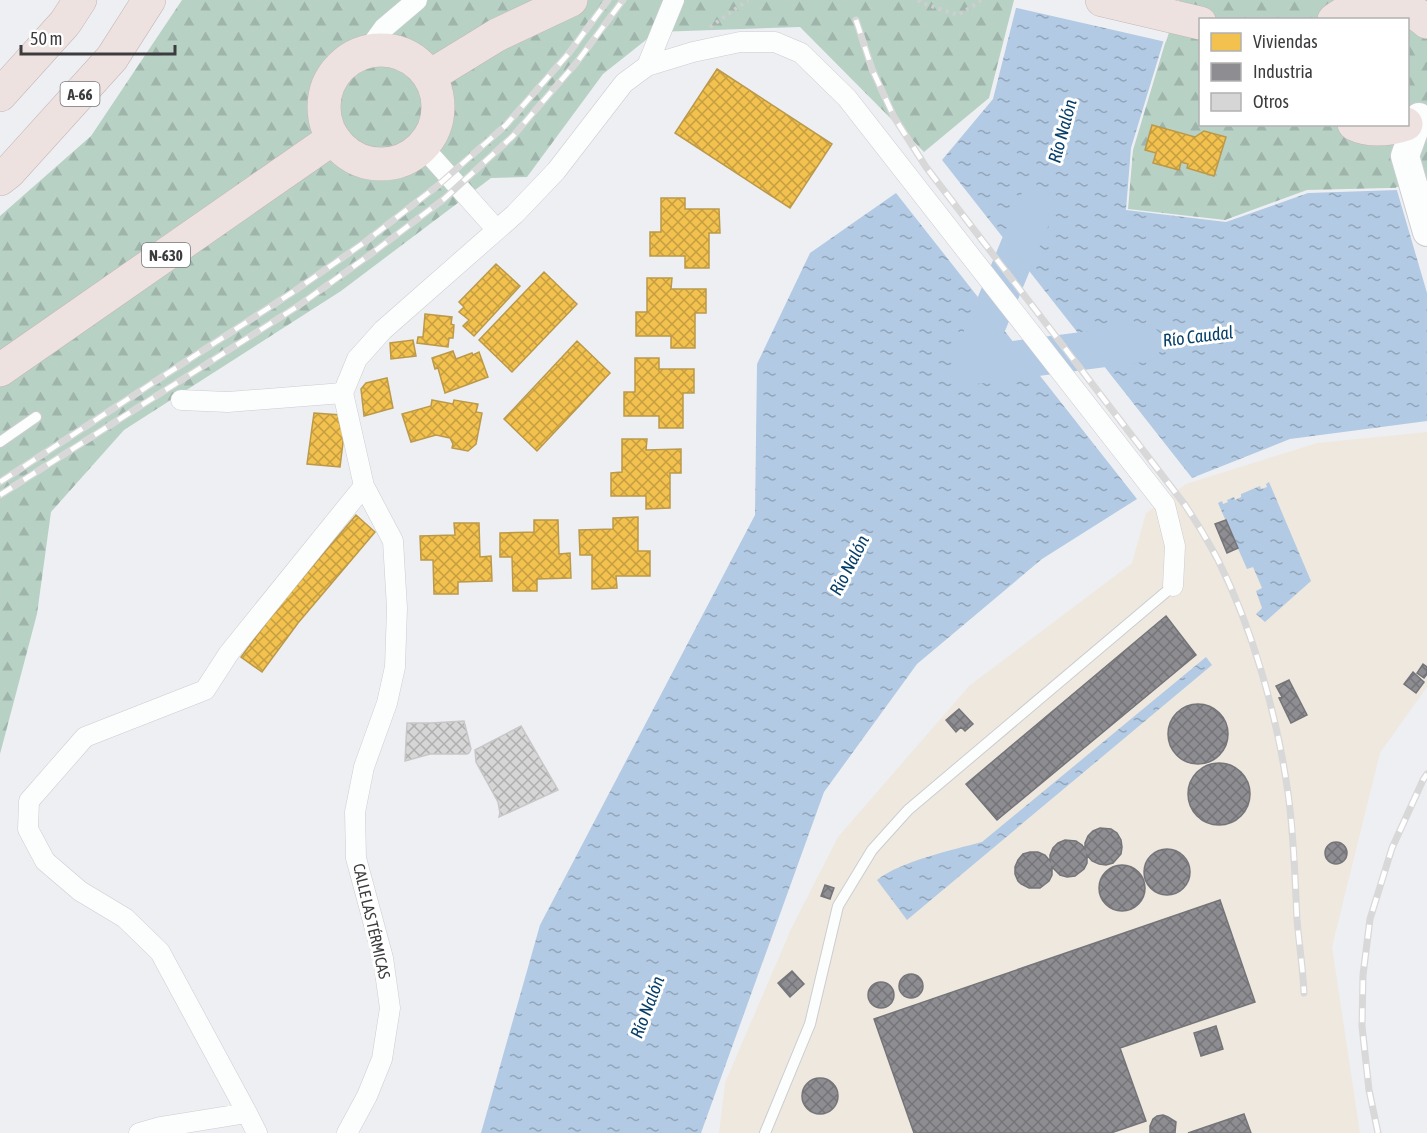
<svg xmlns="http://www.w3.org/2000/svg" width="1427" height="1133" font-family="'Asap Condensed',sans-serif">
<defs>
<pattern id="forest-firs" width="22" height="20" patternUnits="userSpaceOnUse" patternTransform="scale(1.5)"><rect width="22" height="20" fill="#b8d1c5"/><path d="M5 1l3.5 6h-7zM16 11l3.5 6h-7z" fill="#9fb4aa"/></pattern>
<pattern id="water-ripples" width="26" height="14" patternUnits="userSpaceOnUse" patternTransform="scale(1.5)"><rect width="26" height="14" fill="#b2cae3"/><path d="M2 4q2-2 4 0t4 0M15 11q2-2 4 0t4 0" fill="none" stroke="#92a5b9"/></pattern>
<pattern id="homes-cross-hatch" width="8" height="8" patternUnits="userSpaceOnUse" patternTransform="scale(1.5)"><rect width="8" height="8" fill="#f2c14e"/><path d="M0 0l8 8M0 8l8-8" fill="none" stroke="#c59e42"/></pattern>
<pattern id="industry-cross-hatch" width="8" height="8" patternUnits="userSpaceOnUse" patternTransform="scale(1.5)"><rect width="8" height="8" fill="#8d8d92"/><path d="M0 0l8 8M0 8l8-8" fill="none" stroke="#747479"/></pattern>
<pattern id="building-cross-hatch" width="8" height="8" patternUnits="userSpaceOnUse" patternTransform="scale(1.5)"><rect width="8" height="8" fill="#d6d6d7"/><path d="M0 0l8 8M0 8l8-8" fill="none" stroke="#afafb0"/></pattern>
</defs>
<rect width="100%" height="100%" fill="#eeeff3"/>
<path fill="#efe8df" d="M1427,432V687L1380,753L1332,947L1360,1133H719L725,1083L791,929L838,837L969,686L1132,563L1146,513L1186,484L1317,443Z"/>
<path fill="url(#forest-firs)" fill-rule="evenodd" d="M182,0H1014L989,98L924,152L800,27L656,32L603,74L527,177L491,178L341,291L124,430L51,512L37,614L0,754V216L91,136Z
M1178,0H1427V187L1307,190L1225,220L1128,209L1133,150ZM1200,20H1408V124H1200Z"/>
<path fill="url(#water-ripples)" d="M1018,0H1176L1131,148L1126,210L1226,222L1308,193L1427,189V421L1290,439L1192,478L942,160L993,99Z
M896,193L1137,499L1042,559L917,664L824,792L701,1133H481L540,925L755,515L757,364L810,253Z
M1269,482L1311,581L1265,622L1256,614L1262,608L1256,591L1262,588L1253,567L1247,569L1218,503L1222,501L1223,504L1228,502L1227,500L1234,497L1235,500L1241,497V494L1260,486L1261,489L1267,487L1266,484Z
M1206,657L1212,665L907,920L877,880C901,861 952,850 982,842Z"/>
<path fill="#eeeff3" d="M1015,0H1179L1166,42L1013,7Z
M1427,186V293L1396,187Z"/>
<path fill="url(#homes-cross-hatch)" stroke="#bb994a" stroke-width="1.5" d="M717,69L832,144L790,208L675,133Z
M1152,125L1195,137L1204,131L1226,137L1214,176L1187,168L1188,164L1181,162L1179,170L1153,163L1156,153L1145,150Z
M661,198H685V209H719L720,233H709V268H685V256H650V232H661Z
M496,264L520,286L474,336L463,326L469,320L459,312L464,307L459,302Z
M544,272L577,304L512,372L479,340Z
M647,278H672L671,289H706V313H695V348H671V336H636V312H647Z
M425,314L452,317L451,324L454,325L453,338H449L448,347L417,343L418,337H423Z
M413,340L416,356L391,359L390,343Z
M577,341L610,373L537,451L504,419Z
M453,351L456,359L472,353L473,355L479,352L488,377L445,393L438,368L435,369L432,358Z
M635,358H659V369H694V393H683V428H659V416H624V392H635Z
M387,378L393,408L364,416L361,389L366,383Z
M432,400L453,404L454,400L478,404L476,412L482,413L476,444L468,451L452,448L453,444L450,438L436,435L411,442L402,414L431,406Z
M314,413L341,415L340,426H345L340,467L307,464Z
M622,439H647L646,450L681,449V473H670V508L646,509V496H611V473L622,472Z
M356,515L375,532L298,623L262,672L241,657L278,607Z
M638,517V551H650V576H616L617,588L592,589V555H580L579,530L613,529V518Z
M534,520H558L559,554L570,553L571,578L537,579V591H513L512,557H500V533L534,532Z
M454,523H479L480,557L491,556L492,581L458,582V594H434L433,560H421L420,536L455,535Z"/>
<path fill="url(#industry-cross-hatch)" stroke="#757579" stroke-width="1.5" d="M1226,520L1238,548L1227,553L1215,524Z
M1166,616L1196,655L997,820L966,784Z
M1423,664L1427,667V674L1424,678L1417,673Z
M1413,672L1424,682L1416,693L1404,684Z
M1289,680L1307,715L1291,723L1279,698L1282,697L1276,686Z
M1168 734a30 30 0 1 1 60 0a30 30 0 1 1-60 0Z
M959,709L973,724L965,731L961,727L956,732L946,720Z
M1188 794a31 31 0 1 1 62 0a31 31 0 1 1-62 0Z
M1100,828L1111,829L1117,833L1121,840L1122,847L1121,854L1113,863L1106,865L1099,864L1092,861L1087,855V863L1084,869L1075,876L1067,877L1060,875L1052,867V875L1049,881L1040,888H1029L1021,884L1018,881L1015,874V867L1018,860L1023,854L1030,852H1038L1045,855L1050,861V855L1053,848L1058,843L1065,840L1076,841L1082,845L1085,849V843L1088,836L1093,831Z
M1325 853a11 11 0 1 1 22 0a11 11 0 1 1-22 0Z
M1144 872a23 23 0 1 1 46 0a23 23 0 1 1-46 0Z
M1099 888a23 23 0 1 1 46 0a23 23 0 1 1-46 0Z
M825,885L834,888L830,899L821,896Z
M1220,900L1255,1002L1120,1048L1146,1121L1111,1133H914L874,1019Z
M792,971L804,984L790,997L778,983Z
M899 986a12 12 0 1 1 24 0a12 12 0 1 1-24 0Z
M868 995a13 13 0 1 1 26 0a13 13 0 1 1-26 0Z
M1216,1026L1223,1049L1201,1056L1194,1033Z
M802 1096a18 18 0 1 1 36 0a18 18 0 1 1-36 0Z
M1244,1114L1251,1133H1188Z
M1163,1115L1168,1117L1176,1122L1175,1133H1150V1126L1153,1119L1157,1116Z"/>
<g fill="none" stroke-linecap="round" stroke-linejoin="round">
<path stroke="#b2cae3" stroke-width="38" d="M972,361L1036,206
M976,365L1143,343"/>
</g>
<path fill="url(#building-cross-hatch)" stroke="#c8c7c8" stroke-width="1.5" d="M464,721L471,749L469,753L467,754H430L405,761L407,723H431Z
M521,726L558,790L499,817L500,813L498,802L476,762L475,750Z"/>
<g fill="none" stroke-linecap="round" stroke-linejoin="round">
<g stroke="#cccdd0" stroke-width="12">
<path id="lane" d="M0,442L36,417
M765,1133L810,1024L838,906L872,850L908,810L1173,586"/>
</g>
<g stroke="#cccdd0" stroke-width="21">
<path id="street" d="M368,50L384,28L417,0
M647,66L674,0
M422,146L497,230
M181,400L228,402L343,393
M139,1133L160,1127L247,1113
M257,1133L247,1113L160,952L125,918L80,891L45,861L28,829L29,801L85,737L205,690L229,653L364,486
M347,1133L367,1096L382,1059L390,1008L383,958L356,858L355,812L364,767L387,703L395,667L397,608L393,541L364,486L343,393L357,359L383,330L515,214L556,171L624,83L647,66L693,52L740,42H775L801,53L847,98L1165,505L1175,546L1173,586"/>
</g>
<g stroke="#cccdd0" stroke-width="30">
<path id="secondary" d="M1419,117L1405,156L1427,232"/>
</g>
<g stroke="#c3b7b6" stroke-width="34">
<path id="highway" d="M1102,0L1200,23
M1334,20C1360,0 1403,0 1427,22
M324 107a57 57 0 1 1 114 0a57 57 0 1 1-114 0Z
M430,76L497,35L571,0
M0,95L65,23L80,0
M1354,124C1371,132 1388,130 1406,124
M0,179L9,172L112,58L149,0
M0,370L332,139"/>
</g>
<path stroke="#cececf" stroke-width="4" stroke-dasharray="3 4.5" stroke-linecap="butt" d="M918,0L922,3L958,15L982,0
M710,27L748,0"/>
<use href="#lane" stroke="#fcfdfd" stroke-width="10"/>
<use href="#street" stroke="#fcfdfd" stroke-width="20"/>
<use href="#secondary" stroke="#fcfdfd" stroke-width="28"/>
<use href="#highway" stroke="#eee2e1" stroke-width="33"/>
<g stroke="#d8d8d9" stroke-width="7">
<path id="rail" d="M856,20L872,69L894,117L926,167L1185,505C1197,523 1208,541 1218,560C1253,630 1277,715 1288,793C1294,836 1295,878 1297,920C1299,944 1303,968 1304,993
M0,482L293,292L365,242L436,187L506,125L569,53L608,0
M0,495L298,306L371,254L444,199L513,136L577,62L623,0
M1378,1133L1369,1090L1362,1026L1363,975L1370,919L1392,848L1423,780L1427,774"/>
</g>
<use href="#rail" stroke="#fff" stroke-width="4.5" stroke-dasharray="14" stroke-linecap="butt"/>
</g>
<g text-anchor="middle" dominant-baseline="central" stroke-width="6" stroke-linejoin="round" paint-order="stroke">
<g fill="#fff" stroke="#767679" stroke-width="1.5">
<rect x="60.5" y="82" width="39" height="24" rx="4.5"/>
<rect x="142" y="243" width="48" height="24" rx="4.5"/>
</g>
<g font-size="15" font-weight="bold" fill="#3c3c3f">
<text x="80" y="94">A-66</text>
<text x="166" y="255">N-630</text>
</g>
<g font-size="16" fill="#3c3c3f" stroke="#fff">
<text transform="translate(372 921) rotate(77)">CALLE LAS TÉRMICAS</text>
</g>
<g font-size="18" font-style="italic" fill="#063f6a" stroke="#fff">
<text transform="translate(1062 131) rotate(-75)">Río Nalón</text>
<text transform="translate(1198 336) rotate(-7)">Río Caudal</text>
<text transform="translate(849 565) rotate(-63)">Río Nalón</text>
<text transform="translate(647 1007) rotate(-69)">Río Nalón</text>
</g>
</g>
<rect x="1199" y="18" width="210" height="108" fill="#ffffff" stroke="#b1b1b2" stroke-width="1.5"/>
<rect x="1211" y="33" width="30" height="18" fill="#f2c14e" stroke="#b1b1b2" stroke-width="1.5"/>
<text x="1253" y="48" font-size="18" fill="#3c3c3f">Viviendas</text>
<rect x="1211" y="63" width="30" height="18" fill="#8d8d92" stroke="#b1b1b2" stroke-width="1.5"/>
<text x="1253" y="78" font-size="18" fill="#3c3c3f">Industria</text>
<rect x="1211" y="93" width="30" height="18" fill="#d6d6d7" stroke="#b1b1b2" stroke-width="1.5"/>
<text x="1253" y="108" font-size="18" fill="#3c3c3f">Otros</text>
<path d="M21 45v9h154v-9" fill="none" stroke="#3c3c3f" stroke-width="3"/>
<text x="30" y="45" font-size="18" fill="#3c3c3f" stroke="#ffffff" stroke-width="4.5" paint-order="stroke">50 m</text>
</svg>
